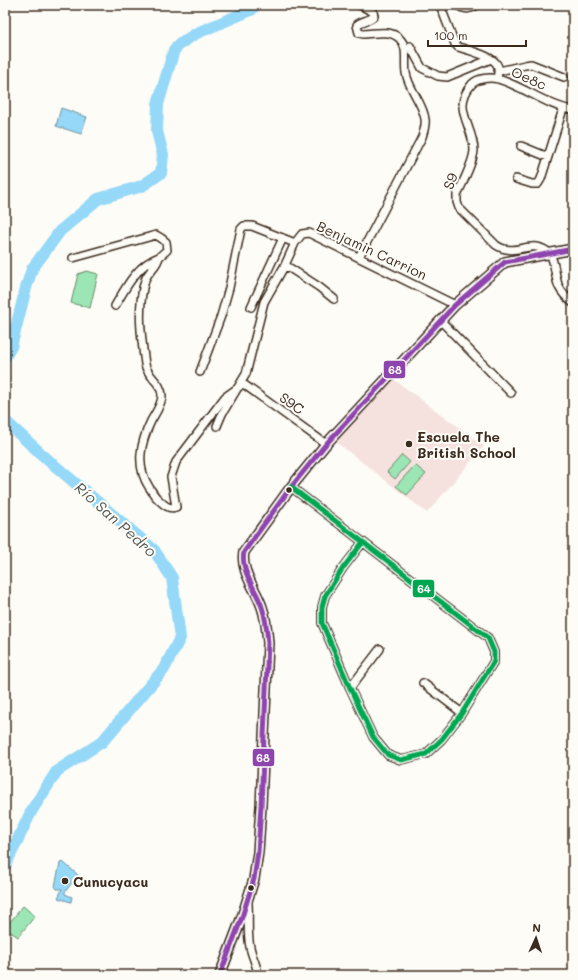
<svg xmlns="http://www.w3.org/2000/svg" width="578" height="980" font-family="Mali,sans-serif">
<rect width="100%" height="100%" fill="#fdfcf7"/>
<filter id="ink" filterUnits="userSpaceOnUse"><feTurbulence type="fractalNoise" baseFrequency=".025" numOctaves="2"/><feDisplacementMap in="SourceGraphic" scale="8" xChannelSelector="R" yChannelSelector="G"/><feConvolveMatrix kernelMatrix="1 2 1 2 8 2 1 2 1" color-interpolation-filters="sRGB"/></filter>
<g filter="url(#ink)">
<path fill="#f5e2de" d="M392,378L484,446L427,513L335,441Z"/>
<path fill="#9ce5b4" stroke="#6c8869" d="M87,271L98,274L90,308L71,303L78,274Z
M402,455L410,462L395,479L387,472Z
M415,465L426,474L407,495L396,486Z
M23,906L35,916L18,937L5,928Z"/>
<path fill="#95d8f7" stroke="#7192a0" d="M61,108L87,117L81,134L56,126Z
M63,862L78,875L65,892V894L72,897L71,902L58,898L62,889H57L55,886L60,863Z"/>
<g fill="none" stroke-linecap="round" stroke-linejoin="round">
<path stroke="#95d8f7" stroke-width="12" d="M5,357L11,347L26,288L32,269L60,231L98,199L142,186L161,173L163,155L157,131L158,104L174,50L181,43L197,33L251,10L256,5
M5,421L47,459L154,550L172,578L180,638L164,669L102,742L57,771L32,810L5,866"/>
<g stroke="#3b2a1e" stroke-width="10">
<path id="minor" d="M440,5L455,44L458,47C468,50 489,55 496,63C500,68 498,73 497,78
M457,5C464,10 470,10 477,5
M410,46L422,68L438,76L447,77L491,59
M499,71L525,65L531,64L564,77
M573,110C547,106 523,86 498,79C490,77 478,78 472,84C451,108 473,125 474,150C474,161 462,184 457,195V202L459,208L496,245C513,257 530,241 543,249C545,250 549,252 550,254C555,261 555,279 559,287C562,293 568,299 573,303
M521,146L548,157
M516,179L532,184H538L541,179L563,109
M359,257L422,137C424,131 426,125 425,119C423,103 409,90 406,73C404,61 409,47 399,38C389,29 374,34 363,34L359,33L357,25C362,20 370,21 374,16L373,12L360,5
M73,258L156,235L161,238L166,242L167,250L159,257
M285,265L319,287L334,299
M115,306C126,287 137,265 159,257C157,267 148,271 145,280C137,307 141,337 145,364C147,377 162,382 162,396C162,404 155,414 151,421C141,442 135,465 149,487C152,491 154,496 158,499C163,504 169,510 176,507L171,477L176,462L225,397L239,387
M251,307L283,238
M440,320L511,393
M200,372L221,316L229,288L241,229L244,226H252L295,243
M242,383L326,444
M217,426L222,414L246,374L264,302L285,265L295,243L302,234L309,233L455,305
M291,487L483,634L488,638L494,652V661L462,713L442,739L426,754L401,760L388,755L373,737L350,688L322,623V607L325,596L343,568L363,542
M423,683L462,713
M350,688L380,649
M248,903C249,917 247,933 250,947C252,957 257,965 258,975"/>
</g>
<g stroke="#3b2a1e" stroke-width="12">
<path id="secondary" d="M220,975L242,917L254,879L258,852L261,806L268,643C267,631 266,618 262,607C256,589 240,571 244,552L291,487L326,444L455,305L505,262L573,249"/>
</g>
<use href="#minor" stroke="#fdfcf7" stroke-width="7"/>
<use href="#secondary" stroke="#fdfcf7" stroke-width="9"/>
<g stroke="#fdfcf7" stroke-width="8">
<path id="bus-1" d="M220,975L242,917L254,879L258,852L261,806L268,643C267,631 266,618 262,607C256,589 240,571 244,552L291,487L326,444L455,305L505,262L573,249"/>
</g>
<g stroke="#fdfcf7" stroke-width="8">
<path id="bus-2" d="M291,487L483,634L488,638L494,652V661L462,713L442,739L426,754L401,760L388,755L373,737L350,688L322,623V607L325,596L343,568L363,542"/>
</g>
<use href="#bus-1" stroke="#8e44ad" stroke-width="5"/>
<use href="#bus-2" stroke="#00a651" stroke-width="5"/>
</g>
</g>
<g fill="#3b2a1e" stroke="#fdfcf7" stroke-width="1.5">
<circle cx="409" cy="444" r="4"/>
<circle cx="289" cy="490" r="3.5"/>
<circle cx="65" cy="881" r="4"/>
<circle cx="251" cy="888" r="3.5"/>
</g>
<g text-anchor="middle" dominant-baseline="central" stroke-width="4" stroke-linejoin="round" paint-order="stroke">
<g font-size="14" fill="#3b2a1e" stroke="#fdfcf7">
<text transform="translate(529 78) rotate(24)">Oe8c</text>
<text transform="translate(450 181) rotate(-71)">S9</text>
<text transform="translate(372 250) rotate(25)">Benjamin Carrion</text>
<text transform="translate(292 403) rotate(35)">S9C</text>
</g>
<g font-size="14" font-weight="bold" fill="#3b2a1e" stroke="#fdfcf7" text-anchor="start">
<text x="417" y="436">Escuela The<tspan x="417" dy="16">British School</tspan></text>
<text x="73" y="881">Cunucyacu</text>
</g>
<g font-size="15" font-style="italic" fill="#525654" stroke="#fdfcf7">
<text transform="translate(116 519) rotate(42)">Río San Pedro</text>
</g>
</g>
<g stroke="#fdfcf7" stroke-width="1.5">
<rect x="383" y="360" width="23" height="19" rx="4" fill="#8e44ad"/>
<rect x="412" y="579" width="23" height="19" rx="4" fill="#00a651"/>
<rect x="252" y="748" width="23" height="19" rx="4" fill="#8e44ad"/>
</g>
<g font-size="11" text-anchor="middle" font-weight="bold" fill="#fff">
<text x="395" y="374">68</text>
<text x="424" y="593">64</text>
<text x="263" y="762">68</text>
</g>
<rect width="578" height="980" fill="none" stroke="#fdfcf7" stroke-width="20"/>
<rect x="10" y="10" width="558" height="960" fill="none" stroke="#3b2a1e" stroke-width="1.5" filter="url(#ink)"/>
<g transform="translate(536 938) rotate(3)" stroke="#fdfcf7" stroke-width="3" paint-order="stroke">
<path d="M0-3L7 15L0 10L-7 15Z" fill="#3b2a1e"/>
<text y="-6" font-size="11" font-weight="bold" text-anchor="middle" fill="#3b2a1e">N</text>
</g>
<path d="M428 40v6h98v-6" fill="none" stroke="#3b2a1e" stroke-width="2"/>
<text x="434" y="40" font-size="12" fill="#3b2a1e" stroke="#fdfcf7" stroke-width="3" paint-order="stroke">100 m</text>
</svg>
